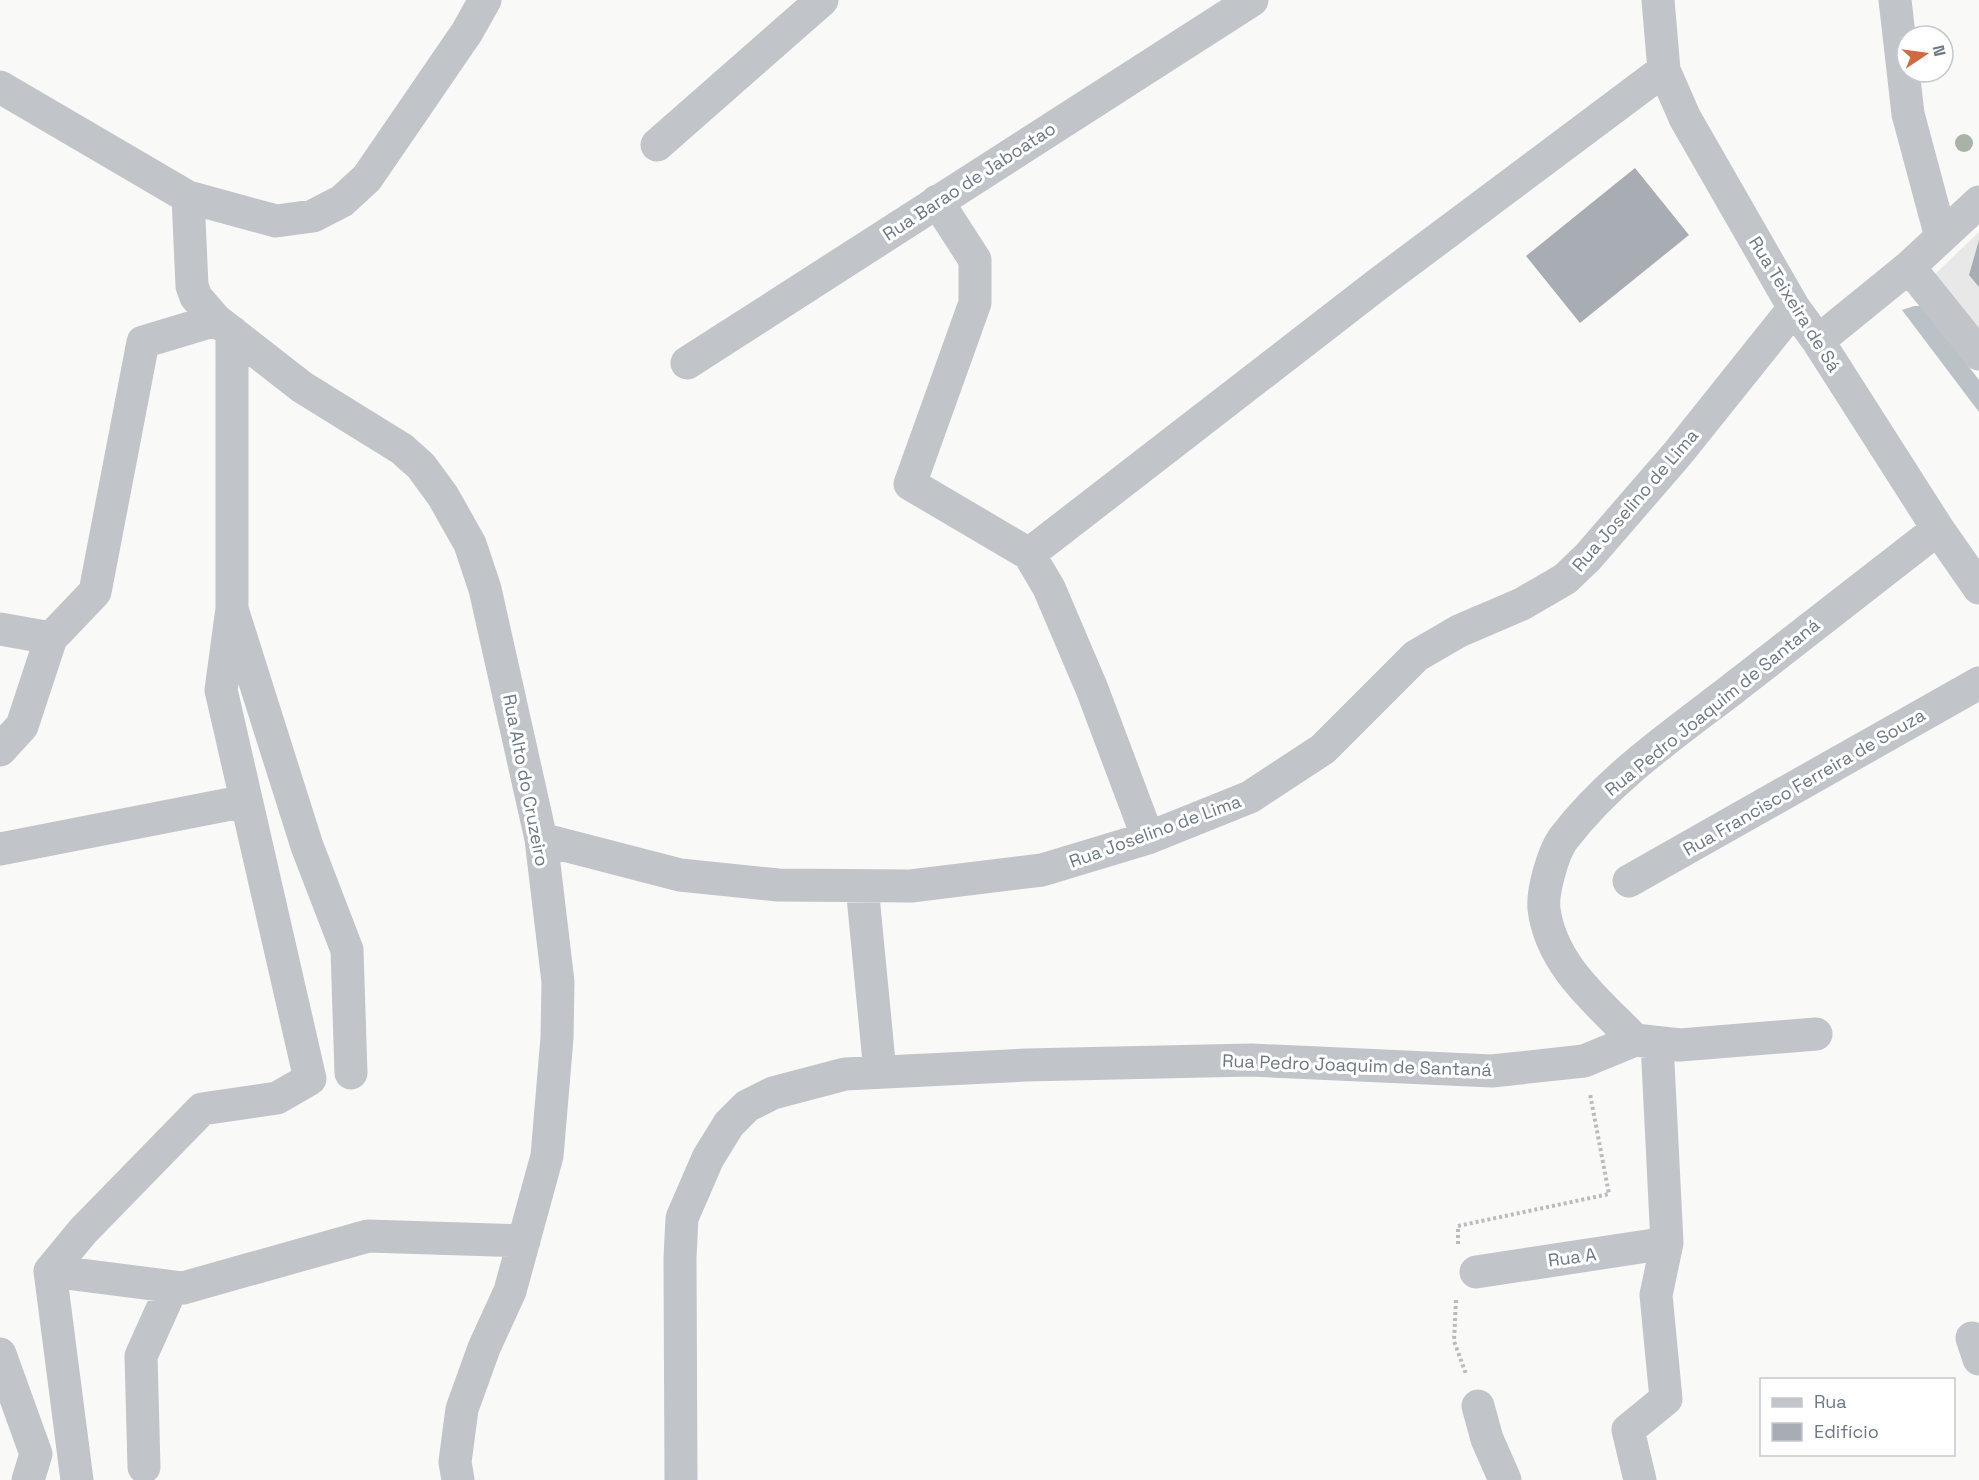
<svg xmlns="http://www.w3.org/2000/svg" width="1979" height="1480" font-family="'Space Grotesk',sans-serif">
<rect width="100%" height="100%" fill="#f9f9f7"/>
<path fill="#e7e8e7" d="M1979,232V334L1932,277Z"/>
<path fill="#bac2c7" d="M1914,306H1920L1927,312L1979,380V412L1902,310Z"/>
<path fill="#a7adb3" d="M1635,168L1689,235L1580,323L1526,256Z
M1979,240V287L1969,275Z"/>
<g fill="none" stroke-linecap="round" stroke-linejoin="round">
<path stroke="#b9bcbe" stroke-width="4" stroke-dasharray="3 3" stroke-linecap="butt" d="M1458,1244V1226L1609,1194L1590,1094
M1456,1300L1454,1341L1466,1374"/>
<path stroke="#c1c4c8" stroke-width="33" d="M1658,0L1664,70L1685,118L1794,308L1818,341L1938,529L1979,588
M1895,0L1908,114L1941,237
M0,87L188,197L276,221L313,216L342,201L367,178L467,32L485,0
M657,145L822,0
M188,197L192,286L196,297L216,320L302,387L402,449L421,466L443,496L470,544L485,589L541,839L558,982L557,1038L547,1156L510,1291L484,1348L462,1409L455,1462L458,1480
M937,201L975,260V303L910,484L1029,554L1049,588L1092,689L1148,838
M1909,267L1979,354
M232,332V609L307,846L347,950L351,1073
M1818,341L1909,267L1979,202
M687,363L1252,0
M1029,554L1378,284L1664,70
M0,629L51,638L95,592L143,342L216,320
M0,750L22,726L51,638
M541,839L680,875L778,885L911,886L1042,870L1148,838L1250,797L1323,749L1416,656L1459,631L1522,604L1565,579L1588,557L1678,453L1794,308
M0,849L246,801
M1629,881L1979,683
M862,886L880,1072
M1635,1040C1598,1002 1551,965 1544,909C1542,892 1553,853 1563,839C1607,781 1668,738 1726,694C1796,639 1867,584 1938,529
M50,1271L183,1288L368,1236L524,1241
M1476,1272L1667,1243
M1972,1338L1979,1359
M0,1354L36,1454L28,1480
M1478,1406L1487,1439L1505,1480
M144,1467L141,1356L172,1287
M77,1480L50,1271L83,1231L202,1109L277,1098L310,1079L221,690L232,609
M681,1480L680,1258L682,1218L708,1158L729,1124L747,1106L773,1093L845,1074L1026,1065L1251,1060L1492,1071L1584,1061L1635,1040L1680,1045L1816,1034
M1640,1480L1628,1430L1666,1399L1656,1295L1667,1243L1657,1043"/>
</g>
<circle fill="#a9b2a7" cx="1964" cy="143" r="9"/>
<g text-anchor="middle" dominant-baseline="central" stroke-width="6" stroke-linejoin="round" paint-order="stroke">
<g font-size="18" fill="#6c7884" stroke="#fff">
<text transform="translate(969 181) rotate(-33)">Rua Barao de Jaboatao</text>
<text transform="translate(1795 304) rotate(58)">Rua Teixeira de Sá</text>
<text transform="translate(1635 500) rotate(-49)">Rua Joselino de Lima</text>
<text transform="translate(1712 707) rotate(-39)">Rua Pedro Joaquim de Santaná</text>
<text transform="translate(526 780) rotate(79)">Rua Alto do Cruzeiro</text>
<text transform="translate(1804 782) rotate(-30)">Rua Francisco Ferreira de Souza</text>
<text transform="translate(1155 831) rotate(-20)">Rua Joselino de Lima</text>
<text transform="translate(1357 1065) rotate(2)">Rua Pedro Joaquim de Santaná</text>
<text transform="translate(1572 1257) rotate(-8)">Rua A</text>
</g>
</g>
<rect x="1760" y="1378" width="195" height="78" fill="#ffffff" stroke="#c4c9ce" stroke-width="1.5"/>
<rect x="1772" y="1398" width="30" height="9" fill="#c1c4c8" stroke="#c4c9ce" stroke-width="1.5"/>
<text x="1814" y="1408" font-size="18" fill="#6c7884">Rua</text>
<rect x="1772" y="1423" width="30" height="18" fill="#a7adb3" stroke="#c4c9ce" stroke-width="1.5"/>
<text x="1814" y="1438" font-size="18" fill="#6c7884">Edifício</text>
<g transform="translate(1925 54) rotate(77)"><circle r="28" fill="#ffffff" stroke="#c4c9ce" stroke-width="1.5"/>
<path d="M0-4.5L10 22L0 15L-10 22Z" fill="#ce6b43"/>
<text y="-9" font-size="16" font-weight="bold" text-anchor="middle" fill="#6c7884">N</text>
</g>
</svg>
